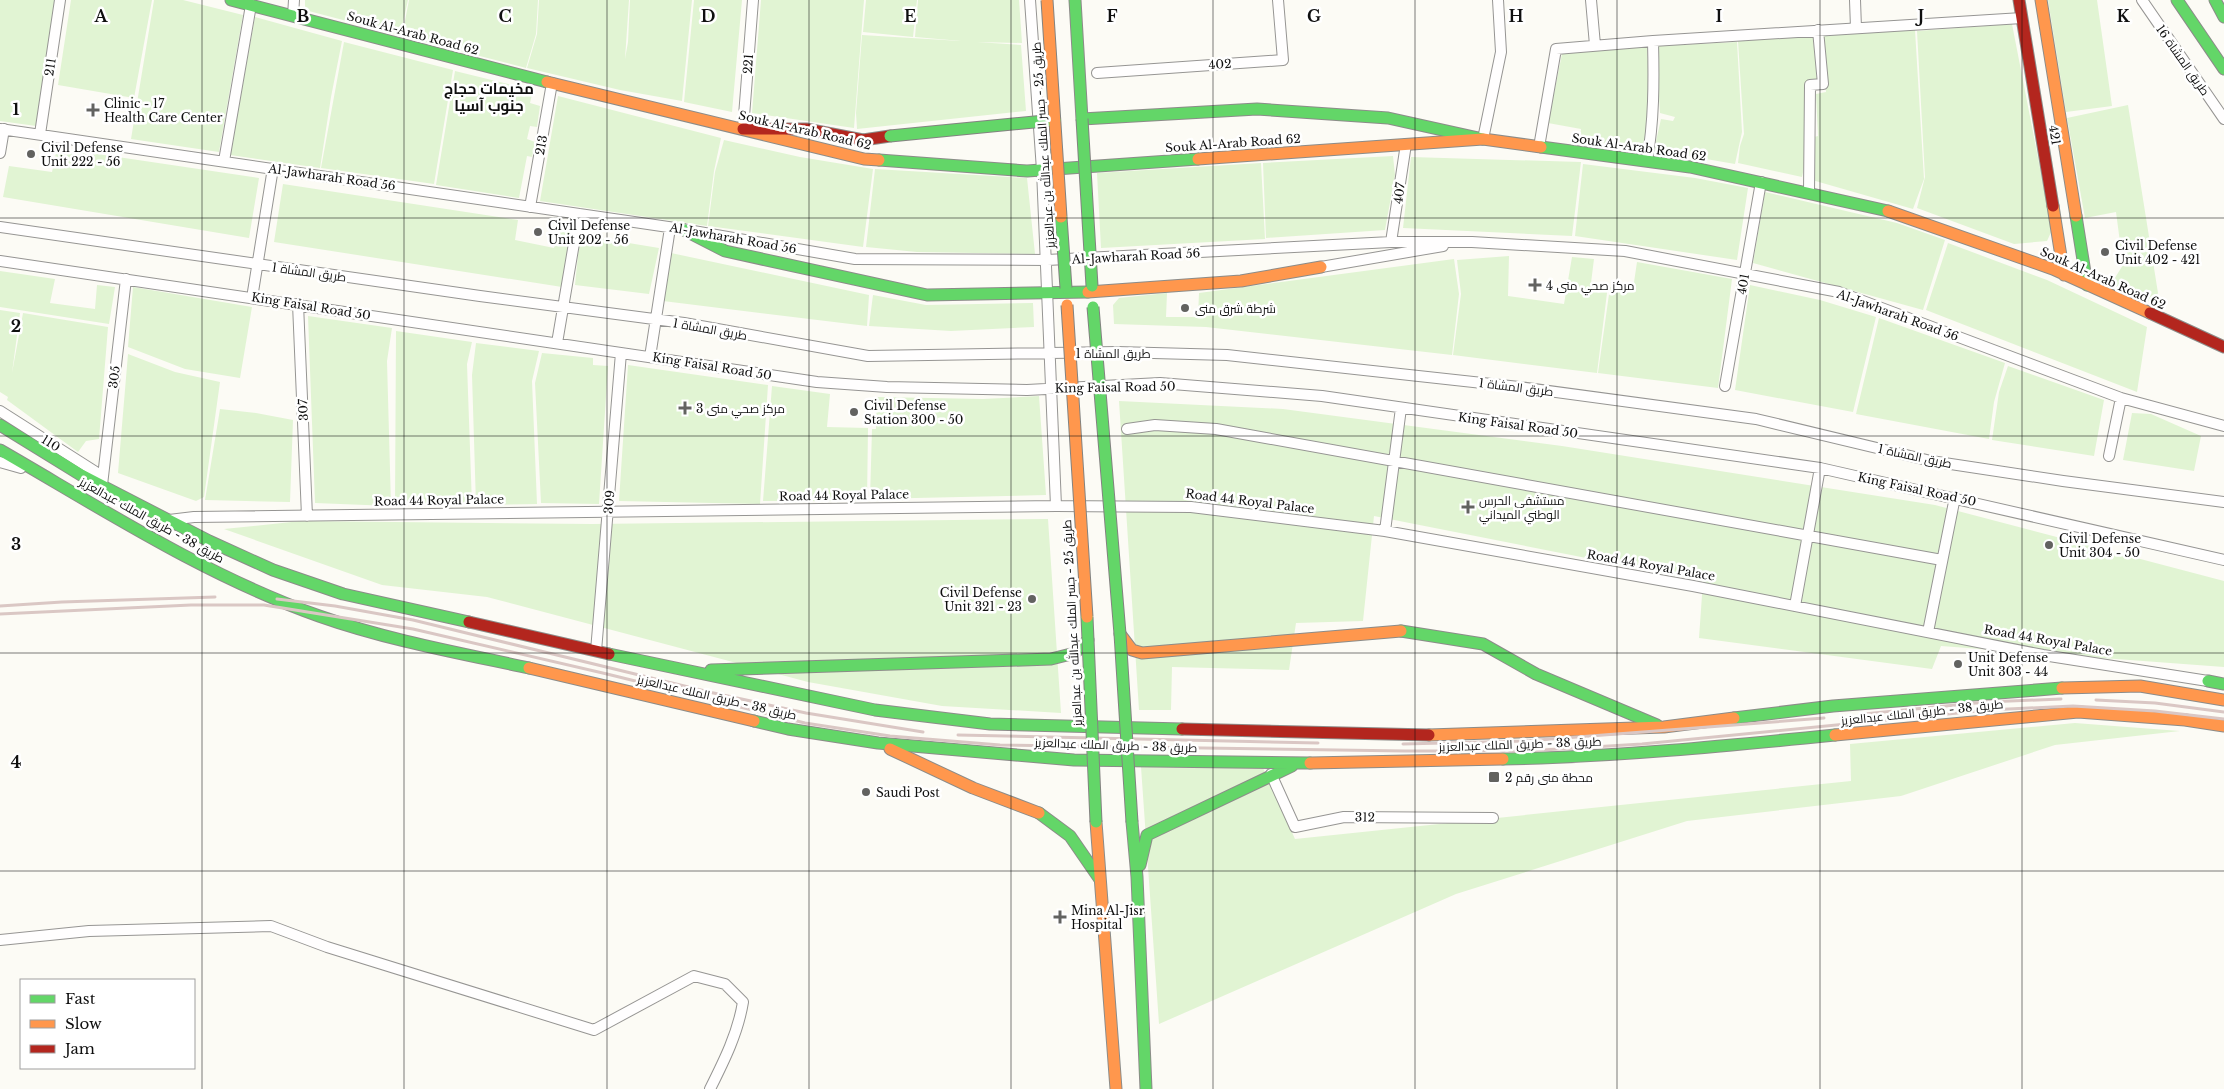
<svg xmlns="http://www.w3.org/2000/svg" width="2224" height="1089" font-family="'Libre Baskerville',Cairo,serif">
<rect width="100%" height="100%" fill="#fcfbf5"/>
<path fill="#e1f4d3" d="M0,0H55L36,126L0,121Z
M71,0H152L134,98L58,85Z
M154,0H183L243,15L219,152L131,139Z
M305,0H408L400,35L305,10Z
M409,0H538L536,34L526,68L402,36Z
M539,0H629L625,59L628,42L630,0H692L682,101L620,90L527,68L537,34Z
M694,0H742L732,112L684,102Z
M761,0H864L854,128L752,113Z
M866,0H917L913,37L863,32Z
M918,0H1019L1022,43L977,42L1021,45L1026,111L857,129L856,113L862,35L961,41L915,37Z
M2048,0H2097L2112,106L2066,112Z
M255,17L342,41L331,97L320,168L230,155Z
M2012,24L2052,230L2047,241L2014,244L1917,208L1925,177L1917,31Z
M1915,30L1924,179L1913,209L1812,180L1815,164L1814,137L1818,136L1816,94L1826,92L1822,36Z
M1813,36L1817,80L1806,82L1808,148L1802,177L1738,163L1740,146L1744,134L1738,41Z
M344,42L453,70L434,184L321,168Z
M1737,42L1742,132L1735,164L1654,150L1661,119L1673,121L1675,117L1660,113L1656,46Z
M1647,46L1651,112L1645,149L1580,139L1581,129L1548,123L1563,49Z
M455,71L533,90L530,103L540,106L537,127L530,126L527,139L535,142L532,157L527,156L519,198L436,185Z
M558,96L721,138L714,171L707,226L540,201Z
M2128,105L2158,293L2152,304L2111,284L2123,265L2116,212L2085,218L2067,118Z
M724,140L800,157L873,169L863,247L708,226L715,172Z
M57,148L259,178L249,238L3,197L9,166L52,172Z
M1393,156L1395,175L1385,230L1266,238L1263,163Z
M1411,157L1581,162L1572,236L1403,228Z
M1261,163L1265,239L1101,248L1097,173Z
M1583,164L1695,178L1748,188L1737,260L1575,236Z
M875,169L1027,178L1035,254L917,252L866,247Z
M283,184L518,220L515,240L554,248L559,227L573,229L562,287L274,242Z
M1765,192L1897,223L1945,240L1923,310L1753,263Z
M580,235L659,248L649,294L575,285Z
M1948,243L2047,280L2147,327L2137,392L1926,310Z
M671,253L869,295L867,326L663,301Z
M1509,256L1508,296L1564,304L1572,257L1594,259L1591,283L1608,285L1597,373L1453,355L1461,294L1457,260Z
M1454,259L1459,294L1452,355L1206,327L1114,324L1113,305L1119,298L1167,293L1166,317H1198L1199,293Z
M1637,262L1732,279L1718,388L1598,373L1610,287L1633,289Z
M0,271L55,279L50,303L95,309L97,285L115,287L109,324L0,307Z
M1750,285L1820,300L1876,317L1853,412L1735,390Z
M133,287L252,307L240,378L185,369L128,347Z
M873,295L926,305L1033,303L1034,327L951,331L869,326Z
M0,310L20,313L12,373L23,313L108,327L99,439L86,441L78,452L7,400L8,397L0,392Z
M308,316L392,328L387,361L391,506L315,503Z
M1879,318L2005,363L1994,402L1989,439L1856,414Z
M396,331L472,342L467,364L472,505L395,504Z
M476,343L539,351L532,381L537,504L476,505L472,375Z
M542,353L593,358V365L608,366L599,504L541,503L535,383Z
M128,354L175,372L220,382L204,497L196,501L118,473Z
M628,365L768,385L760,504L619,501Z
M2008,366L2104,400L2094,456L1992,440L1999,392Z
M772,386L830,394L827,427L868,428L867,501H763Z
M1039,396L1046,495L870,499L872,429H876L877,397L983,399Z
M1119,401L1283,409L1562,446L1935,505L2224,581V667L1941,646L1932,669L1699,638L1703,581L1374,516L1363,621L1296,623L1289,670L1172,667L1171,710H1139Z
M220,409L256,413L293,420L290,502L205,500Z
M2132,413L2151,414L2201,436L2194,471L2123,460Z
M1048,519L1061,713L942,706L808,682L487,597L382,585L224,529L301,521L592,524Z
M2075,723L2180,731L2055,745L1901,796L1687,821L1456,894L1159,1024L1141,767L1263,768L1295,839L1851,781L1850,744Z"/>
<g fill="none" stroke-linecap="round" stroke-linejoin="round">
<g stroke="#969593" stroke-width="12">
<path id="street" d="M1030,0L1042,170L1056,506
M1591,0L1595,45
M1855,0L1856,28
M2142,0L2224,119
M293,16L294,0
M1097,73L1283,60L1278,0
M0,129L682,229L855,259L1047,260L1391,242H1472L1625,251L1839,292L2121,398L2224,426
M743,129L753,0
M40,134L60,0
M1483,139L1501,52L1498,0
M1539,147L1556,49L1653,41
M0,153L4,129
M224,161L251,5
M1647,161C1654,121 1654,82 1653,41L2022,18
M1809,192L1810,85L1823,84L1818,30
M530,207L552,83
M0,227L480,296L684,323L868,356L1117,352L1227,355L1519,387L1756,419L1931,461L2063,481L2224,502
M1391,242L1406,144
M0,261L817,382L887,387L1027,390L1160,383L1322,396L1820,468L2224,560
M1321,267L1443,246
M252,298L273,168
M298,304L307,516
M557,343L579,214
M650,357L670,228
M1725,386L1761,182
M0,411L102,476
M1127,429L1155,425L1216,429L1942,560
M2109,456L2121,398
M0,462L21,468
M102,485L126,279
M169,520L194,517L1056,506L1191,507L1385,531L1693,586L2043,655L2208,681
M1385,531L1401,408
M1795,606L1820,468
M1928,632L1955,497
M596,651L621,353
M1271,774L1295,827L1344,817L1493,818
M0,940L89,931L271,926L327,947L594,1030L694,976L725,984L743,1002C738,1033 724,1061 710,1089"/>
</g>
<g stroke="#8c8c89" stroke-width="13">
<path id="fast" d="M231,0L547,82
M1075,0L1082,119L1257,109L1388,118L1483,139
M2177,0L2224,69
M2215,0L2224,17
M1541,147L1690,167L1888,211
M879,160L1027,171L1198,159
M2076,216L2087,285
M682,229L725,251L927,295L1088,292
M0,425L81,475L209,541L273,570L343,594L469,622
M0,450C104,510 206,576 319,616C387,640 459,653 529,668
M1401,631L1483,644L1536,674L1657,725
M609,654L875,710L990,724L1182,729
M711,670L1051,659L1075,653L1088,640
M2208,681L2224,684
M1734,718L1833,706L2062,688
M754,721L788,729L878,743L1074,760L1310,763
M1503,759C1614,757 1725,746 1835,735
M1039,813L1070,836L1099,878
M1132,822L1137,877L1146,1089
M1140,865L1147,835L1292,766"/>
</g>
<g stroke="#8c8c89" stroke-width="13">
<path id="slow" d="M2041,0L2076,216
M547,82L864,159L879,160
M1198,159L1483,139L1541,147
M2053,206L2064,275
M1888,211L2053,269L2150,313
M1088,292L1241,281L1321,267
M1120,634L1132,650L1142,653L1401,631
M529,668L754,721
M2062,688L2140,686L2224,700
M1429,735L1664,727L1734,718
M1835,735L2078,712L2185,720L2224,726
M890,749L973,788L1039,813
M1310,763L1503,759
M1096,822L1116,1089"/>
</g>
<g stroke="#8c8c89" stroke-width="13">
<path id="jam" d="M2019,0L2053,206
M743,129H806L863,140L890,136
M2150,313L2224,347
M469,622L609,654
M1182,729L1429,735"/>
</g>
<use href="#street" stroke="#fffefe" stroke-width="10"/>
<use href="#fast" stroke="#63d668" stroke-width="11"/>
<use href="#slow" stroke="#ff974d" stroke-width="11"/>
<use href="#jam" stroke="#b3261e" stroke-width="11"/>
<path stroke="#dac7c4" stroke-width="3" d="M277,599L335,606L413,620L709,692L806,713L923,732
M0,606L62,602L215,597
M0,614L191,605H264L413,629L607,674L805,723L890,736L1000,745L1405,751H1526L1642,744L1988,710L2073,706L2155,711L2224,719
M2096,700L2155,703L2224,712
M1864,714L1986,702L2061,699
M958,735L1318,743
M1403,744L1525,741L1824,718"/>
<g stroke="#838380" stroke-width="13" stroke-linecap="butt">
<path id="fast-bridge" d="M1082,119L1092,286
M890,136L1055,120
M1061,217L1066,288
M1093,307L1120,634L1132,822
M1087,617L1096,822"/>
</g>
<g stroke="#838380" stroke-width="13" stroke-linecap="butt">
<path id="slow-bridge" d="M1047,0L1061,217
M1067,305L1087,617"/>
</g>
<use href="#fast-bridge" stroke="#63d668" stroke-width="11"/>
<use href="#slow-bridge" stroke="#ff974d" stroke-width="11"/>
</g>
<path fill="none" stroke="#0f0f0f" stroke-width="1" stroke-opacity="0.55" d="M202,0V1089M404,0V1089M607,0V1089M809,0V1089M1011,0V1089M1213,0V1089M1415,0V1089M1617,0V1089M1820,0V1089M2022,0V1089M0,218H2224M0,436H2224M0,653H2224M0,871H2224"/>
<g fill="#626260" stroke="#fff" stroke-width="2">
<path d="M90.5 102.5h5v5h5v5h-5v5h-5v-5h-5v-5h5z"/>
<circle cx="31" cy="154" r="5"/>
<circle cx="538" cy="232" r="5"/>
<circle cx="2105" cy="252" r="5"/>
<path d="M1532.5 277.5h5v5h5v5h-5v5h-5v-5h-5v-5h5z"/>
<circle cx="1185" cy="308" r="5"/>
<path d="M682.5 400.5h5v5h5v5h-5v5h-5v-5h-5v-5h5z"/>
<circle cx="854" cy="412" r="5"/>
<path d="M1465.5 499.5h5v5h5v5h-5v5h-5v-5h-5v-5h5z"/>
<circle cx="2049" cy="545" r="5"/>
<circle cx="1032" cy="599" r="5"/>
<circle cx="1958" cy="664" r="5"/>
<rect x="1488" y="771" width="12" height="12" rx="2.5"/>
<circle cx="866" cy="792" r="5"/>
<path d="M1057.5 909.5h5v5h5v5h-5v5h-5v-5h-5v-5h5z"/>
</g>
<g text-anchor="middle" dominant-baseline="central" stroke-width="5" stroke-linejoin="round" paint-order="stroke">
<g font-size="12" fill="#0f0f0f" stroke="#fff">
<text transform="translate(413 33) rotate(15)">Souk Al-Arab Road 62</text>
<text transform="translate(2183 60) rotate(55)">طريق المشاة 16</text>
<text transform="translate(748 64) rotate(-86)">221</text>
<text transform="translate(1220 64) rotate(-4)">402</text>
<text transform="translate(50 67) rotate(-81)">211</text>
<text transform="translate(805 130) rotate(13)">Souk Al-Arab Road 62</text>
<text transform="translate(2055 135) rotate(81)">421</text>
<text transform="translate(1233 143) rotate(-4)">Souk Al-Arab Road 62</text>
<text transform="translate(541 145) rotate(-80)">213</text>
<text transform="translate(1043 145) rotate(-94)">طريق 25 - جسر الملك عبدالله بن عبدالعزيز</text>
<text transform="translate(1639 147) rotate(8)">Souk Al-Arab Road 62</text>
<text transform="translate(332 177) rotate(8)">Al-Jawharah Road 56</text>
<text transform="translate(1399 193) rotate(-82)">407</text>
<text transform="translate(733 238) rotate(10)">Al-Jawharah Road 56</text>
<text transform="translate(1136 256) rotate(-3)">Al-Jawharah Road 56</text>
<text transform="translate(309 272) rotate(8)">طريق المشاة 1</text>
<text transform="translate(2103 278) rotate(24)">Souk Al-Arab Road 62</text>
<text transform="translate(1743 284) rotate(-80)">401</text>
<text transform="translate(311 306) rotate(9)">King Faisal Road 50</text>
<text transform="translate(1898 315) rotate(20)">Al-Jawharah Road 56</text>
<text transform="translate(710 329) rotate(10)">طريق المشاة 1</text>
<text x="1113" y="353">طريق المشاة 1</text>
<text transform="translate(712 366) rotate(9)">King Faisal Road 50</text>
<text transform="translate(114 377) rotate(-83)">305</text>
<text transform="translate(1115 387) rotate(-1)">King Faisal Road 50</text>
<text transform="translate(1516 387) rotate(7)">طريق المشاة 1</text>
<text transform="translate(303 410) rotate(-92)">307</text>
<text transform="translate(1518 425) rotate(8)">King Faisal Road 50</text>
<text transform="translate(51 443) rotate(32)">110</text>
<text transform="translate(1915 456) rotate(12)">طريق المشاة 1</text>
<text transform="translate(1917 489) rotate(12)">King Faisal Road 50</text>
<text transform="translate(844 495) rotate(-1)">Road 44 Royal Palace</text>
<text transform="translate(439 500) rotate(-1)">Road 44 Royal Palace</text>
<text transform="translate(1250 501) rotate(7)">Road 44 Royal Palace</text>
<text transform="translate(609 502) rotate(-85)">309</text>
<text transform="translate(152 520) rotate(29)">طريق 38 - طريق الملك عبدالعزيز</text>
<text transform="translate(1651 565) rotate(10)">Road 44 Royal Palace</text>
<text transform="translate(1072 623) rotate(-93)">طريق 25 - جسر الملك عبدالله بن عبدالعزيز</text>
<text transform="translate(2048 640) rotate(10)">Road 44 Royal Palace</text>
<text transform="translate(717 697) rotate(13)">طريق 38 - طريق الملك عبدالعزيز</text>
<text transform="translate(1922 712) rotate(-6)">طريق 38 - طريق الملك عبدالعزيز</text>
<text transform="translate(1520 744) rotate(-2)">طريق 38 - طريق الملك عبدالعزيز</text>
<text transform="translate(1116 745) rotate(2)">طريق 38 - طريق الملك عبدالعزيز</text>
<text transform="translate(1365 817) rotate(1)">312</text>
</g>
<g font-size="12" fill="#0f0f0f" stroke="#fff" text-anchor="start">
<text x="104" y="103">Clinic - 17<tspan x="104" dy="14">Health Care Center</tspan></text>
<text x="41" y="147">Civil Defense<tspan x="41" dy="14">Unit 222 - 56</tspan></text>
<text x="548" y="225">Civil Defense<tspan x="548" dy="14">Unit 202 - 56</tspan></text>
<text x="2115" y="245">Civil Defense<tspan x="2115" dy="14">Unit 402 - 421</tspan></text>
<text x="1546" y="285">مركز صحي منى 4</text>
<text x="1195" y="308">شرطة شرق منى</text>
<text x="864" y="405">Civil Defense<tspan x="864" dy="14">Station 300 - 50</tspan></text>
<text x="696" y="408">مركز صحي منى 3</text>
<text x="1479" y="500">مستشفى الحرس<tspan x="1479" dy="14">الوطني الميداني</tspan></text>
<text x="2059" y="538">Civil Defense<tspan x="2059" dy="14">Unit 304 - 50</tspan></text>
<text x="1022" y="592" text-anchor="end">Civil Defense<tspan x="1022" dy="14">Unit 321 - 23</tspan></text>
<text x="1968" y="657">Unit Defense<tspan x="1968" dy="14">Unit 303 - 44</tspan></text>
<text x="1505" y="777">محطة منى رقم 2</text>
<text x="876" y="792">Saudi Post</text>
<text x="1071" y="910">Mina Al-Jisr<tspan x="1071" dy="14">Hospital</tspan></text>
</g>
<g font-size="15" font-weight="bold" fill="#0f0f0f" stroke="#fff">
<text x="489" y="88">مخيمات حجاج<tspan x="489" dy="17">جنوب آسيا</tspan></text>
</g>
</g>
<g font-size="16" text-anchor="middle" font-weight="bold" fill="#0f0f0f" stroke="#fff" stroke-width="5" stroke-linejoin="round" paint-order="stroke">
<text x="101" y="22">A</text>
<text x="303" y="22">B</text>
<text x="505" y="22">C</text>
<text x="708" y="22">D</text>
<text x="910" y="22">E</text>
<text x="1112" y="22">F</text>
<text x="1314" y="22">G</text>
<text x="1516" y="22">H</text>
<text x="1719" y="22">I</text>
<text x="1921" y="22">J</text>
<text x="2123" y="22">K</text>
<text x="16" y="115">1</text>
<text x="16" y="332">2</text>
<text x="16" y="550">3</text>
<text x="16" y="768">4</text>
</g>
<rect x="20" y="979" width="175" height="90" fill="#ffffff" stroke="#9f9f9f"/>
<rect x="30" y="995" width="25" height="8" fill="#63d668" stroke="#9f9f9f"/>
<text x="65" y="1004" font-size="15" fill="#0f0f0f">Fast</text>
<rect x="30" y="1020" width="25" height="8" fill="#ff974d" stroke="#9f9f9f"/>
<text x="65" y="1029" font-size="15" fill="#0f0f0f">Slow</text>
<rect x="30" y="1045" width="25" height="8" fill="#b3261e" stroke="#9f9f9f"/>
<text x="65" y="1054" font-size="15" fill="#0f0f0f">Jam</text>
</svg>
